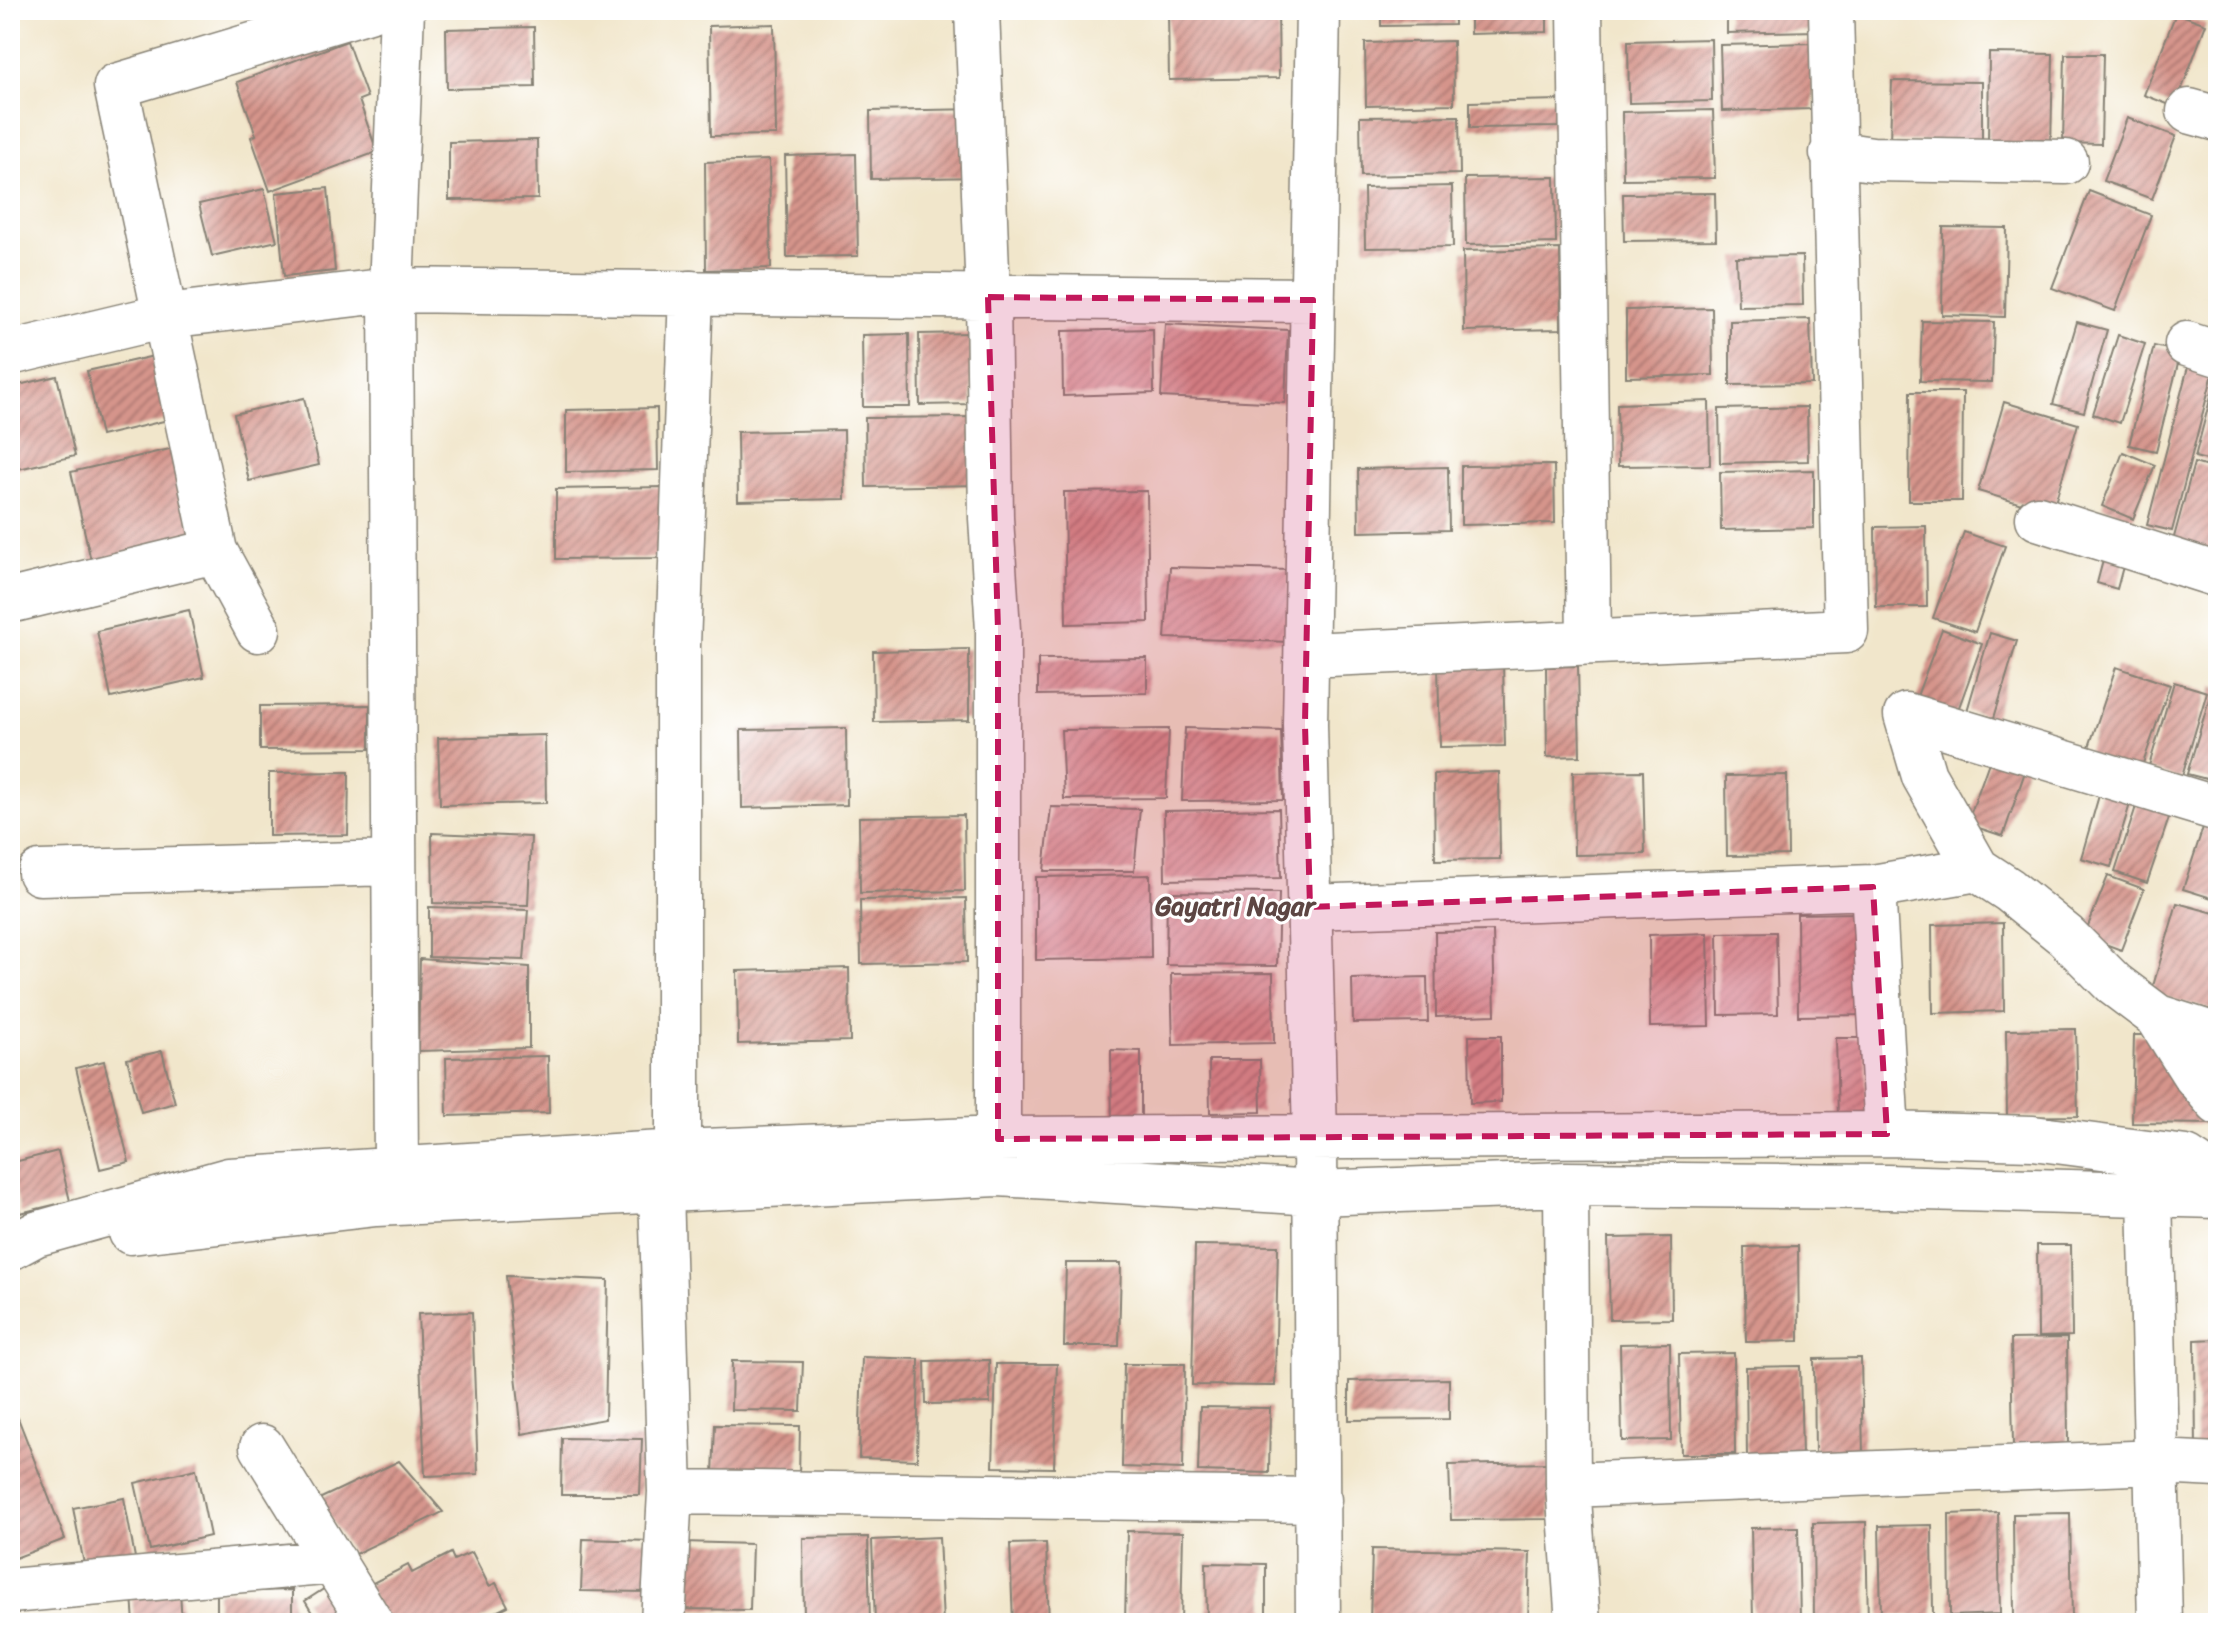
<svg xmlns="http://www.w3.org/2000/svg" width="2228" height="1633" font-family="Sriracha,sans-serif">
<defs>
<pattern id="building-hatch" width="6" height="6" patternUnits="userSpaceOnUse" patternTransform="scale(2)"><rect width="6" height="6" fill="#d5948b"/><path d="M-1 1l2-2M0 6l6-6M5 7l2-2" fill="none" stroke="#ac7871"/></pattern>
</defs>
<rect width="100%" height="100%" fill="#fff"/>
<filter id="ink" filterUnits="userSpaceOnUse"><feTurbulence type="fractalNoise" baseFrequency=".0125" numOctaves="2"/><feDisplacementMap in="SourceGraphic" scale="16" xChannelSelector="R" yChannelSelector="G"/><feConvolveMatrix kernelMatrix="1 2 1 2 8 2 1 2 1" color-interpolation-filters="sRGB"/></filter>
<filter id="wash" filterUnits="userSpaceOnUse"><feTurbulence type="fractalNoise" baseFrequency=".006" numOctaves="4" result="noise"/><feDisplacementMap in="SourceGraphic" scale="32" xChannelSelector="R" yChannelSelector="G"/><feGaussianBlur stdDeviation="1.8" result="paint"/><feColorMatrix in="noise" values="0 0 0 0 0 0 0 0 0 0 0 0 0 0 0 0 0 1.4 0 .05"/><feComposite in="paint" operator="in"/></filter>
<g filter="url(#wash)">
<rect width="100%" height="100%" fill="#f1e6cb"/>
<g id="blocks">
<path fill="url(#building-hatch)" d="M1060,10H1144V13L1060,14Z
M1168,10H1278L1279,78L1169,80Z
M1381,10H1454V25L1381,26Z
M1470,10H1547V32L1470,34Z
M1727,10H1816L1817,31L1727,33Z
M2176,13L2206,24L2175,107L2144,95Z
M774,24L776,135L711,136L709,26Z
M534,27L535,87L447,89L446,29Z
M1711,39L1712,101L1629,103L1628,41Z
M347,41L367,97L359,100L377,152L270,191L251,137L256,135L237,82Z
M1453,41L1454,104L1366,106L1365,43Z
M1813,43V109L1722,111L1720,45Z
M1989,53L2053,54L2051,147L1988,146Z
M2065,54H2103L2101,144L2063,143Z
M1892,81L1982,82V142L1890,141Z
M1561,100L1562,127L1470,128V102Z
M980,109L981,177L871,179L870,111Z
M1713,110L1715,178L1623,179L1622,112Z
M1459,116L1460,174L1361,176L1360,117Z
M2127,118L2176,136L2152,199L2103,181Z
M537,140L538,199L449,200V142Z
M856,154L858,256L787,257L785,156Z
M769,160L771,268L706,270L705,162Z
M1555,177L1556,243L1466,245L1465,178Z
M1452,186L1453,247L1365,248L1364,188Z
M328,188L335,271L284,276L276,193Z
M264,189L277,241L212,256L199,204Z
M2089,191L2151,215L2115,311L2052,288Z
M1715,193L1716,240L1624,241L1623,194Z
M1943,227L2007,228L2005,317L1942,315Z
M1560,249L1561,329L1464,331L1463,251Z
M1802,256L1803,305L1738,306L1736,257Z
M1712,308L1713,375L1626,377V310Z
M1810,319L1812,384L1730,385V321Z
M1922,321L1994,322L1992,382L1920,381Z
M2077,322L2107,330L2084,412L2053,404Z
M1165,324L1288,330L1285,403L1161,397Z
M1153,329L1154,393L1063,396L1062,331Z
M971,333L972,404L920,405L919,334Z
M909,334L910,407H863L862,335Z
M2118,335L2145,344L2120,423L2093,414Z
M2154,346L2181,352L2156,451L2129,445Z
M2191,355L2216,362L2172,531L2147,525Z
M154,356L168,420L101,436L87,371Z
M2217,373H2218V463L2195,457Z
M57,376L75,456L10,471V387Z
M1910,392H1963L1962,501H1909Z
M304,398L319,465L249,481L234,414Z
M1709,401L1710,465L1618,466L1617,404Z
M2004,402L2078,424L2052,513L1978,491Z
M1807,407L1808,461L1720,463L1719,409Z
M657,408L658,470L566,472V410Z
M977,417L979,485L866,487L865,418Z
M844,430L845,499L738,501L737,432Z
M187,445L207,539L92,565L71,472Z
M2123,452L2155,465L2133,519L2102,506Z
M2194,463L2218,470V521L2206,562L2170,552Z
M1554,465L1555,523L1461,525V466Z
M1448,467L1449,530L1359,532L1358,469Z
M1814,470V528L1721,530L1720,472Z
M662,487L663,558L556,559V489Z
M1147,491L1149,622L1066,624L1064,492Z
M1926,526L1927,607H1876L1875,527Z
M1964,532L2005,546L1975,632L1933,618Z
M2105,553L2125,559L2117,589L2097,583Z
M1170,567L1289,570V642L1165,638Z
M189,610L204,677L111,698L97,631Z
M1942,629L1982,644L1954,721L1913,707Z
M1990,633L2017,641L1994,718L1967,711Z
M969,649V720L874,722L873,651Z
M1147,658V693L1038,695V659Z
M1503,663L1505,746L1440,747L1438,665Z
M1578,666L1580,756L1547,757L1546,667Z
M2116,667L2170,685L2140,772L2087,753Z
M2174,682L2207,692L2181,779L2148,769Z
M2213,686L2218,688V782L2187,774Z
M370,705V749L260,750V706Z
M846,728L847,805L742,808L741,730Z
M1185,728L1281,731L1283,800L1182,801Z
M1169,729L1166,798L1064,799L1061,730Z
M545,735L546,803L440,805L438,738Z
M1994,748L2029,760L2003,836L1967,824Z
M1643,771L1645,854L1574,855L1573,772Z
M349,772L348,835L269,836V773Z
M1499,772L1500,859L1435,860L1434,774Z
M1787,775L1788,855L1727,856L1726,776Z
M2102,785L2133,794L2111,867L2081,858Z
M2139,797L2172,809L2147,883L2115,872Z
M1051,807L1140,809L1134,871H1044Z
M1279,809L1281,878L1165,880L1164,811Z
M2208,812L2218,815V900L2183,889Z
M964,815L965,891L860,893L859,817Z
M432,833L531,837L528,905L433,903Z
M1150,875L1151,958L1036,960V877Z
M2108,876L2144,889L2121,950L2084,936Z
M1167,892L1279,893L1277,966L1166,965Z
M966,898L967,962L861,964L860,900Z
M2177,903L2218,914V1012L2151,993Z
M429,907L528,910L524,960L429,957Z
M1860,913L1862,1015L1798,1016L1797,914Z
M2003,923L2004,1011L1933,1013L1932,925Z
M1493,931L1495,1015L1436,1017L1435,932Z
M1776,932L1778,1014L1719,1015L1718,933Z
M1708,933L1710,1026L1650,1027L1649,935Z
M420,959L529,967V1048L418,1051Z
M849,968L850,1041L738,1044L737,971Z
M1273,973L1274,1043L1173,1045L1171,974Z
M1427,977L1428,1022L1353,1023L1352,979Z
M2076,1029L2078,1116L2007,1117L2006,1030Z
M2134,1035H2151L2216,1111L2217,1124L2132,1123Z
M1469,1036H1501V1102L1470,1103Z
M1836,1038H1864L1866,1118L1838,1119Z
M1111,1050L1141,1051V1129L1112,1130Z
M162,1051L175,1103L141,1112L127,1059Z
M548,1056L549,1113L447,1116L446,1058Z
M1209,1060H1260L1261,1112L1210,1113Z
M104,1061L129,1162L100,1169L76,1068Z
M58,1151L70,1201L20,1213L10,1163Z
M1671,1237L1672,1319L1610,1320L1608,1238Z
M1195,1245L1278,1246L1275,1386L1192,1385Z
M2037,1245H2071L2072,1336L2038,1337Z
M1798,1246L1799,1341L1746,1342L1744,1247Z
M1066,1263H1121L1119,1346H1064Z
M506,1276L608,1280L605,1419L522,1434Z
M472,1312L478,1474L425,1476L418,1314Z
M2067,1338L2068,1445L2013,1446L2011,1339Z
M2218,1339V1453L2196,1454L2195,1340Z
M1670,1343L1671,1440L1622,1441L1620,1344Z
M1734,1353L1735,1454H1681L1679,1354Z
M862,1357L919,1359L917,1460L859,1458Z
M1861,1358L1863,1456L1815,1457L1814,1359Z
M989,1360L990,1403L926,1404L925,1361Z
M732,1361L803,1362L801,1411L731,1410Z
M996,1364H1057L1054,1468L993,1467Z
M1124,1364H1185L1183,1469L1122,1467Z
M1800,1366L1802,1457L1747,1458L1746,1367Z
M1449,1379V1419L1349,1420V1381Z
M1200,1407L1270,1408L1269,1473L1198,1471Z
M18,1418L65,1539L10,1560V1421Z
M715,1425L800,1426L799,1477L713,1475Z
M562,1438L642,1439L640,1495H561Z
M399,1461L443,1512L353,1555L319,1499Z
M1549,1463L1550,1519L1451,1520L1449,1465Z
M196,1469L210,1536L150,1550L135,1483Z
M124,1498L136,1563L86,1574L73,1508Z
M1998,1512L2000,1614L1950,1616L1949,1514Z
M2070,1513L2072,1619L2014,1620L2013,1514Z
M1866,1522L1868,1623H1814L1813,1523Z
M1932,1525L1933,1616H1881L1879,1526Z
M1798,1527L1800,1619H1753L1751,1528Z
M1127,1531L1183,1532L1181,1623H1125Z
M868,1537L870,1623H804L803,1538Z
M939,1537L943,1623H875L872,1540Z
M583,1539L651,1541L649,1592L581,1591Z
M683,1542L752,1544L750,1610L681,1609Z
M1046,1543L1049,1623H1013L1010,1544Z
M1372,1549L1530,1552L1528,1623H1370Z
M472,1552L489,1586L496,1583L508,1606L474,1623H386L367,1586L408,1565L412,1573L451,1553L454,1560Z
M1206,1563L1266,1564V1623H1207Z
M330,1585L353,1623H318L305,1601Z
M292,1590V1623H217V1592Z
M180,1592L182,1623H134L132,1595Z"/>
</g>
</g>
<g filter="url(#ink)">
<use href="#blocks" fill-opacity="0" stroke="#868174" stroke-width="2"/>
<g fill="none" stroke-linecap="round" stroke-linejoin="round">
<g stroke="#868174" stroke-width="47">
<path id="minor" d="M977,10L988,297L991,518L998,630V1139
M1318,10L1305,724L1315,1138L1318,1623
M1580,10L1589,640
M2189,111L2218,119
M1832,153L1872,159L2066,162
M2187,344L2218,354
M10,353L165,316L391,290L1313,300
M2038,518L2218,575
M10,601L215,551
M258,630L215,551L116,86L369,10
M1307,655L1846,631L1831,10
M1977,869L1924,776L1906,715L2218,809
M40,873L391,863
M1873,887L1887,1134
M1310,907L1873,887L1977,869L2009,890L2066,936L2114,984L2158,1017L2218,1036
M2158,1017L2194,1074L2218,1103
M678,1152V646L691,293
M396,1169L391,290L402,10
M1566,1184L1568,1485L1578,1623
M661,1191L670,1492L663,1623
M2150,1193L2160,1623
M131,1232L376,1204L998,1174L1315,1193L1566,1184L1887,1187L2218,1196
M10,1248L36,1234L229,1180L678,1152L998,1139L1887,1134L2033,1138L2186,1158L2218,1179
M262,1447L371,1623
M1568,1485L2158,1462L2218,1465
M670,1492L1319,1500
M10,1591L334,1562"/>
</g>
<use href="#minor" stroke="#fff" stroke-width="44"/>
</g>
</g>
<path fill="#c2185b" fill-opacity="0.2" stroke="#c2185b" stroke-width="6" stroke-dasharray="16 10" stroke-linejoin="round" d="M988,297L1313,300L1305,724L1310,907L1873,887L1887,1134L998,1139V630Z"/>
<g text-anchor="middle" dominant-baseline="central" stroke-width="6" stroke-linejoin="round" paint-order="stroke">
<g font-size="26" font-weight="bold" fill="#5d4643" stroke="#fff">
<text x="1235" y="906">Gayatri Nagar</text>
</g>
</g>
<rect width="2228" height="1633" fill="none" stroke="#fff" stroke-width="40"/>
</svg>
